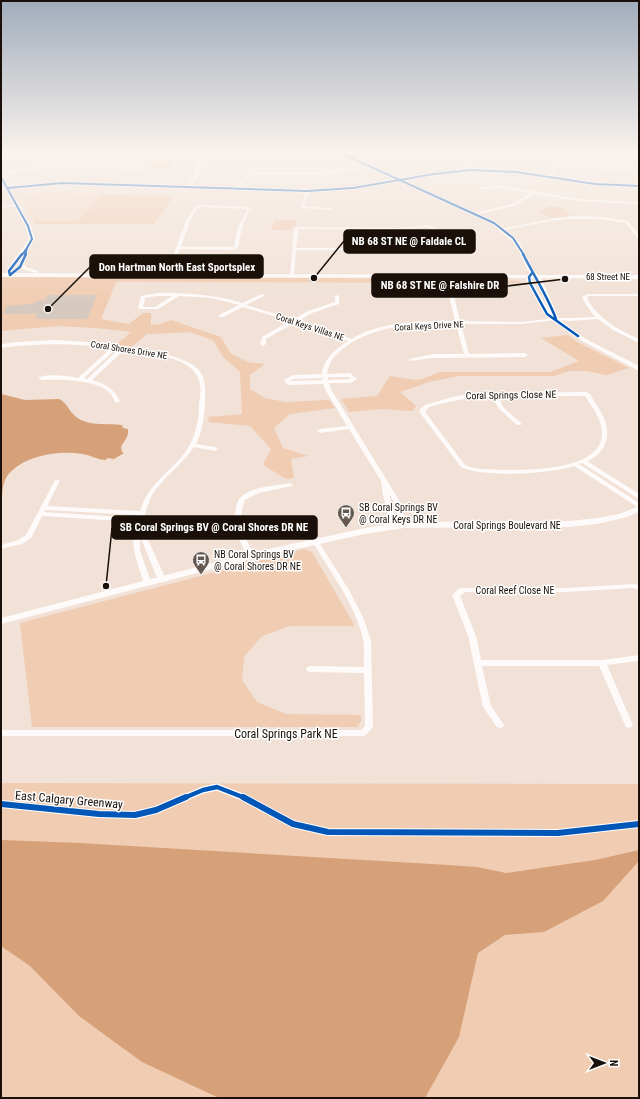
<svg xmlns="http://www.w3.org/2000/svg" width="640" height="1099" font-family="'Roboto Condensed',sans-serif">
<rect width="100%" height="100%" fill="#f1e1d6"/>
<path fill="#f3d8c5" d="M371,151H402L431,163L387,171L350,154Z
M47,192L101,194L77,222L33,221L19,196Z"/>
<path fill="#f0ccb2" d="M231,151H306L312,156L328,163L306,165L227,163Z
M402,151H465L460,157V162L431,163Z
M148,161H173L170,169H153L151,167L146,166Z
M101,194L174,196L154,224H35L33,221L77,222Z
M549,206L564,208L571,217L551,218L540,212Z
M275,220H296V226L289,230H271Z
M1,276L483,279L520,281L519,283L116,282L101,319L129,324L143,313H151V325L161,324L171,320L221,337L231,354L248,362L265,364L250,375V389L265,398L285,402L329,400L335,408L290,414L274,428L283,448L308,456L291,459L294,478L286,479L263,465L271,449L250,426L208,422L209,417L242,414L240,372L223,357L213,340L189,332L147,334L131,347L116,345L131,332L96,328L57,326L1,331Z
M568,335L579,343L629,368L606,375L587,371H569L554,376H459L429,382L400,392L416,406L413,411L380,409L349,412L341,399L377,396L390,376L415,380L422,379L440,372H550L579,361L541,338Z
M304,549L312,552L355,626H290L262,636L244,657L242,680L257,702L286,714L361,715V721L357,727H32L20,623Z
M1,783L639,784V1098H1Z"/>
<path fill="#d6a178" d="M1,394L25,400L59,399C66,402 68,409 74,415C86,427 106,423 122,425L123,428L128,429C129,437 124,441 121,447L122,452L124,453L114,459L107,458L106,460C98,460 90,455 82,454C59,450 17,456 5,480C2,487 3,494 1,501Z
M1,840L80,843L448,865L477,867L506,873L595,860L639,850V861L603,901L544,932L505,935L478,953L459,1037L425,1098H219L142,1062L79,1016L30,966L1,946Z"/>
<path fill="#d6cac0" d="M48,295H97L87,319H35L37,314H2L7,306L33,304L34,302L45,300Z"/>
<g fill="none" stroke-linecap="round" stroke-linejoin="round">
<path fill="#fdfaf9" fill-rule="evenodd" d="M57,151H60L52,166H99L103,154L108,152L203,153L205,154L197,178L189,188L187,187L193,178L201,155L108,154L106,155L102,166L145,168L147,169L145,170L100,168H50L1,174V172L49,166Z
M467,151H470L468,153L510,156L515,151H518L511,158L467,155L465,158L473,170L471,171L461,158Z
M618,151H620L634,169H603L560,164L550,178L547,177L559,162L603,167H630Z
M370,166L371,168L323,174H250L239,190L236,189L249,172H323Z
M503,186L578,199L639,202V204L578,201L535,194L514,206L474,215V213L512,204L531,193L503,188L480,189L478,188L480,187Z
M8,187L9,189L1,190V188Z
M306,190L309,191L304,206L330,208L332,209L331,210L301,208Z
M16,204H17V206L1,208V206Z
M201,205L250,207L242,228L238,248L232,250L180,249L170,275L166,276V275L186,221L195,206ZM201,207L247,209L238,228L234,247H181L190,221L197,208Z
M573,216L601,217L628,221L639,235V239H638L626,223L601,219H573L556,220L509,229L502,230L500,229L556,218Z
M427,225C441,228 450,237 458,248L454,250H296L294,277L292,278L290,277L294,229L297,227L399,228ZM427,227L438,232L454,248H296L299,229L399,230Z
M157,293C186,293 215,294 242,303L262,294L264,295V296L246,305C262,310 278,314 294,319L308,311L335,302V296L337,295L339,296V304L312,313L298,321L352,339C376,322 426,320 455,321L449,296H407V295L409,294H498V295L496,296H454L460,321L522,322L555,318H571L595,317L586,305L582,297L588,294H639V296H589L587,298C598,319 617,329 639,339V343L613,330L598,319L571,321L555,320L522,324H461L469,354L525,353L528,355L525,357L433,358L409,361V359L433,354H464L456,324C420,323 379,324 348,345C337,353 329,360 327,374L350,373L357,379L351,383H329L332,391L399,500L407,525L404,527L401,525L393,500L389,494L398,526L395,528L392,526L383,495L381,481L349,429L320,433L317,431L320,429L347,426L326,391L323,384L289,385L287,384L284,380L293,375L322,374C324,358 336,349 348,341L294,323L266,339V344L263,346L260,344L262,337L290,321C274,316 259,312 243,307L223,317H219V315L239,305L212,298L179,296L158,309H138V308L141,296ZM157,296H172L155,307H143L145,298ZM328,377H349L351,379L328,380ZM322,378L323,380L290,381L294,379Z
M54,340C83,341 180,348 199,370C207,380 205,393 205,405C204,418 202,433 196,444L215,447L218,449L215,451L194,447C183,464 166,475 154,492C147,503 145,516 142,527L151,546L166,580L165,582H159L158,580L140,536V551L152,584L148,586L144,584C137,559 129,549 136,522L42,516L31,538L22,544L1,549V545L18,540L26,535L55,480H59L60,481L47,506L140,511C149,482 169,474 186,451C195,438 199,421 199,405C200,396 202,386 198,378C189,355 144,353 124,350L92,380C106,384 113,388 120,401L117,403L115,402C114,400 112,396 111,394C98,379 59,379 41,380L38,378C46,373 69,376 78,378L111,348C74,343 38,343 1,348V344L19,342ZM116,349H119L87,379L84,378ZM45,510L138,515L137,518L44,512Z
M587,392L590,394C599,410 613,425 605,444C602,452 595,458 587,461L639,494V499L582,463L579,464L639,503V508L574,466C550,474 483,478 461,467L420,413V409L425,405L452,397L475,393ZM498,396H585C592,407 603,421 602,435C599,476 507,470 479,469L471,467L465,465L426,413V410L429,407C451,401 469,397 492,397L499,409L517,425H521V423L503,407Z
M290,483L292,484L293,485L292,486L259,493L245,500C236,523 244,536 255,556L253,558H249C239,542 232,526 236,507C237,503 238,499 242,496C254,486 275,486 290,483Z
M313,539H317L349,590L362,615L367,628L371,641L373,727L366,735L363,736H1V730H361L365,726L364,673L310,672L307,671L306,669L307,667L310,666L364,667C363,658 365,648 363,639C355,603 330,572 312,541Z
M633,584L639,585V590L633,588L566,592H465L460,596L476,636L481,660H602L639,655V661L607,665L633,725L632,727L629,728L626,727L625,725L599,666H482L491,706L504,725L503,727L500,728L497,727L483,707L468,636L452,595L460,588H566Z"/>
<path fill="#fdfaf9" fill-rule="evenodd" d="M5,151H9L1,162V157Z
M334,151H338L400,179L434,173L471,169L516,171L595,183L639,185V187L595,185L516,173L471,171L404,180L496,222L520,243L534,272L538,275H639V279L541,278L559,319L586,339L639,366V371L582,341L545,315L527,283L526,278L1,277V273L528,275L529,273L516,245L492,224L399,181L353,189L307,192L62,184L10,189L31,226L35,239L29,249L11,272L6,271L29,239L25,226L1,181V176L9,187L62,182L307,190L353,187L395,179ZM532,278H535L551,314L533,283Z
M626,151H630L639,160V163Z
M19,263H23L26,267L39,271L36,273L22,269L18,264Z
M639,506V512L624,518L597,524L569,527L404,528L365,534L251,559L1,624V618L251,553L365,528L404,522L569,521L597,518L619,514Z"/>
<g stroke="#fff" stroke-width="3.5">
<path id="cycleway-far3" d="M336,151L494,223L513,238L524,255
M1,177L28,226L32,239L27,248
M8,188L62,183L307,191L353,188L434,174L471,170L516,172L595,184L639,186
M22,255L27,248
M25,255L27,248"/>
</g>
<g stroke="#fff" stroke-width="4">
<path id="cycleway-far2" d="M22,254L9,271L10,275L20,267L26,254
M523,254C534,276 547,295 556,319
M532,273L529,277L530,283L547,314L578,336"/>
</g>
<g stroke="#fff" stroke-width="7">
<path id="cycleway-far1" d="M184,798L203,790L217,787L245,798"/>
</g>
<g stroke="#fff" stroke-width="8">
<path id="cycleway" d="M243,797L293,824L328,832L558,833L639,824
M1,804L99,814L135,815L156,810L186,797"/>
</g>
<use href="#cycleway-far3" stroke="#0057b8" stroke-width="2"/>
<use href="#cycleway-far2" stroke="#0057b8" stroke-width="2.5"/>
<use href="#cycleway-far1" stroke="#0057b8" stroke-width="4.5"/>
<use href="#cycleway" stroke="#0057b8" stroke-width="6"/>
</g>
<linearGradient id="sky" x2="0" y2="1"><stop stop-color="#a1acbb"/><stop offset="0.5" stop-color="#f9f2ed"/><stop offset="1" stop-color="#f9f2ed" stop-opacity="0"/></linearGradient>
<rect width="640" height="304" fill="url(#sky)"/>
<defs>
<g id="bus-pin" transform="scale(0.9)"><path d="M0 17L-7.5 6A9.5 9.5 0 1 1 7.5 6Z" fill="#655951" stroke="#fff"/><path d="M-5-6H5V4H4V6H2V4H-2V6H-4V4H-5ZM-3.5-4V0h7V-4ZM-3.5 1.2v1.5H-2V1.2ZM2 1.2v1.5H3.5V1.2Z" fill="#fff"/></g>
</defs>
<g fill-rule="evenodd">
<use href="#bus-pin" x="346" y="513"/>
<use href="#bus-pin" x="201" y="560"/>
</g>
<g text-anchor="middle" dominant-baseline="central" stroke-width="3" stroke-linejoin="round" paint-order="stroke">
<g font-size="9" fill="#1a1009" stroke="#fff">
<text x="608" y="277">68 Street NE</text>
<text transform="translate(429 326) rotate(-3)">Coral Keys Drive NE</text>
<text transform="translate(310 327) rotate(18)">Coral Keys Villas NE</text>
<text transform="translate(129 350) rotate(9)">Coral Shores Drive NE</text>
</g>
<g font-size="10" fill="#1a1009" stroke="#fff">
<text transform="translate(511 395) rotate(-1)">Coral Springs Close NE</text>
<text x="507" y="525">Coral Springs Boulevard NE</text>
<text x="515" y="590">Coral Reef Close NE</text>
</g>
<g font-size="10" fill="#1a1009" stroke="#fff" text-anchor="start">
<text x="359" y="507">SB Coral Springs BV<tspan x="359" dy="12">@ Coral Keys DR NE</tspan></text>
<text x="214" y="554">NB Coral Springs BV<tspan x="214" dy="12">@ Coral Shores DR NE</tspan></text>
</g>
<g font-size="12" fill="#1a1009" stroke="#fff">
<text x="286" y="734">Coral Springs Park NE</text>
<text transform="translate(69 800) rotate(5)">East Calgary Greenway</text>
</g>
</g>
<path fill="none" stroke="#1a1009" stroke-width="1.5" d="M314 278L344 241M48 309L90 267M565 279L507 286M106 586L112 528"/>
<g fill="#1a1009" stroke="#fff" stroke-width="1.5">
<circle cx="314" cy="278" r="4"/>
<circle cx="48" cy="309" r="4"/>
<circle cx="565" cy="279" r="4"/>
<circle cx="106" cy="586" r="4"/>
</g>
<g fill="#1a1009" stroke="#1a1009" stroke-width="1.5">
<rect x="344" y="230" width="131" height="23" rx="4"/>
<rect x="90" y="255" width="173" height="23" rx="4"/>
<rect x="372" y="274" width="135" height="23" rx="4"/>
<rect x="112" y="516" width="205" height="23" rx="4"/>
</g>
<g font-size="11" text-anchor="middle" font-weight="bold" fill="#fff">
<text x="409" y="245">NB 68 ST NE @ Faldale CL</text>
<text x="177" y="271">Don Hartman North East Sportsplex</text>
<text x="440" y="289">NB 68 ST NE @ Falshire DR</text>
<text x="214" y="531">SB Coral Springs BV @ Coral Shores DR NE</text>
</g>
<rect width="640" height="1099" fill="none" stroke="#1a1009" stroke-width="4"/>
<g transform="translate(604 1063) rotate(90)" stroke="#ffffff" stroke-width="3" paint-order="stroke">
<path d="M0-3L7 15L0 10L-7 15Z" fill="#1a1009"/>
<text y="-6" font-size="11" font-weight="bold" text-anchor="middle" fill="#1a1009">N</text>
</g>
</svg>
